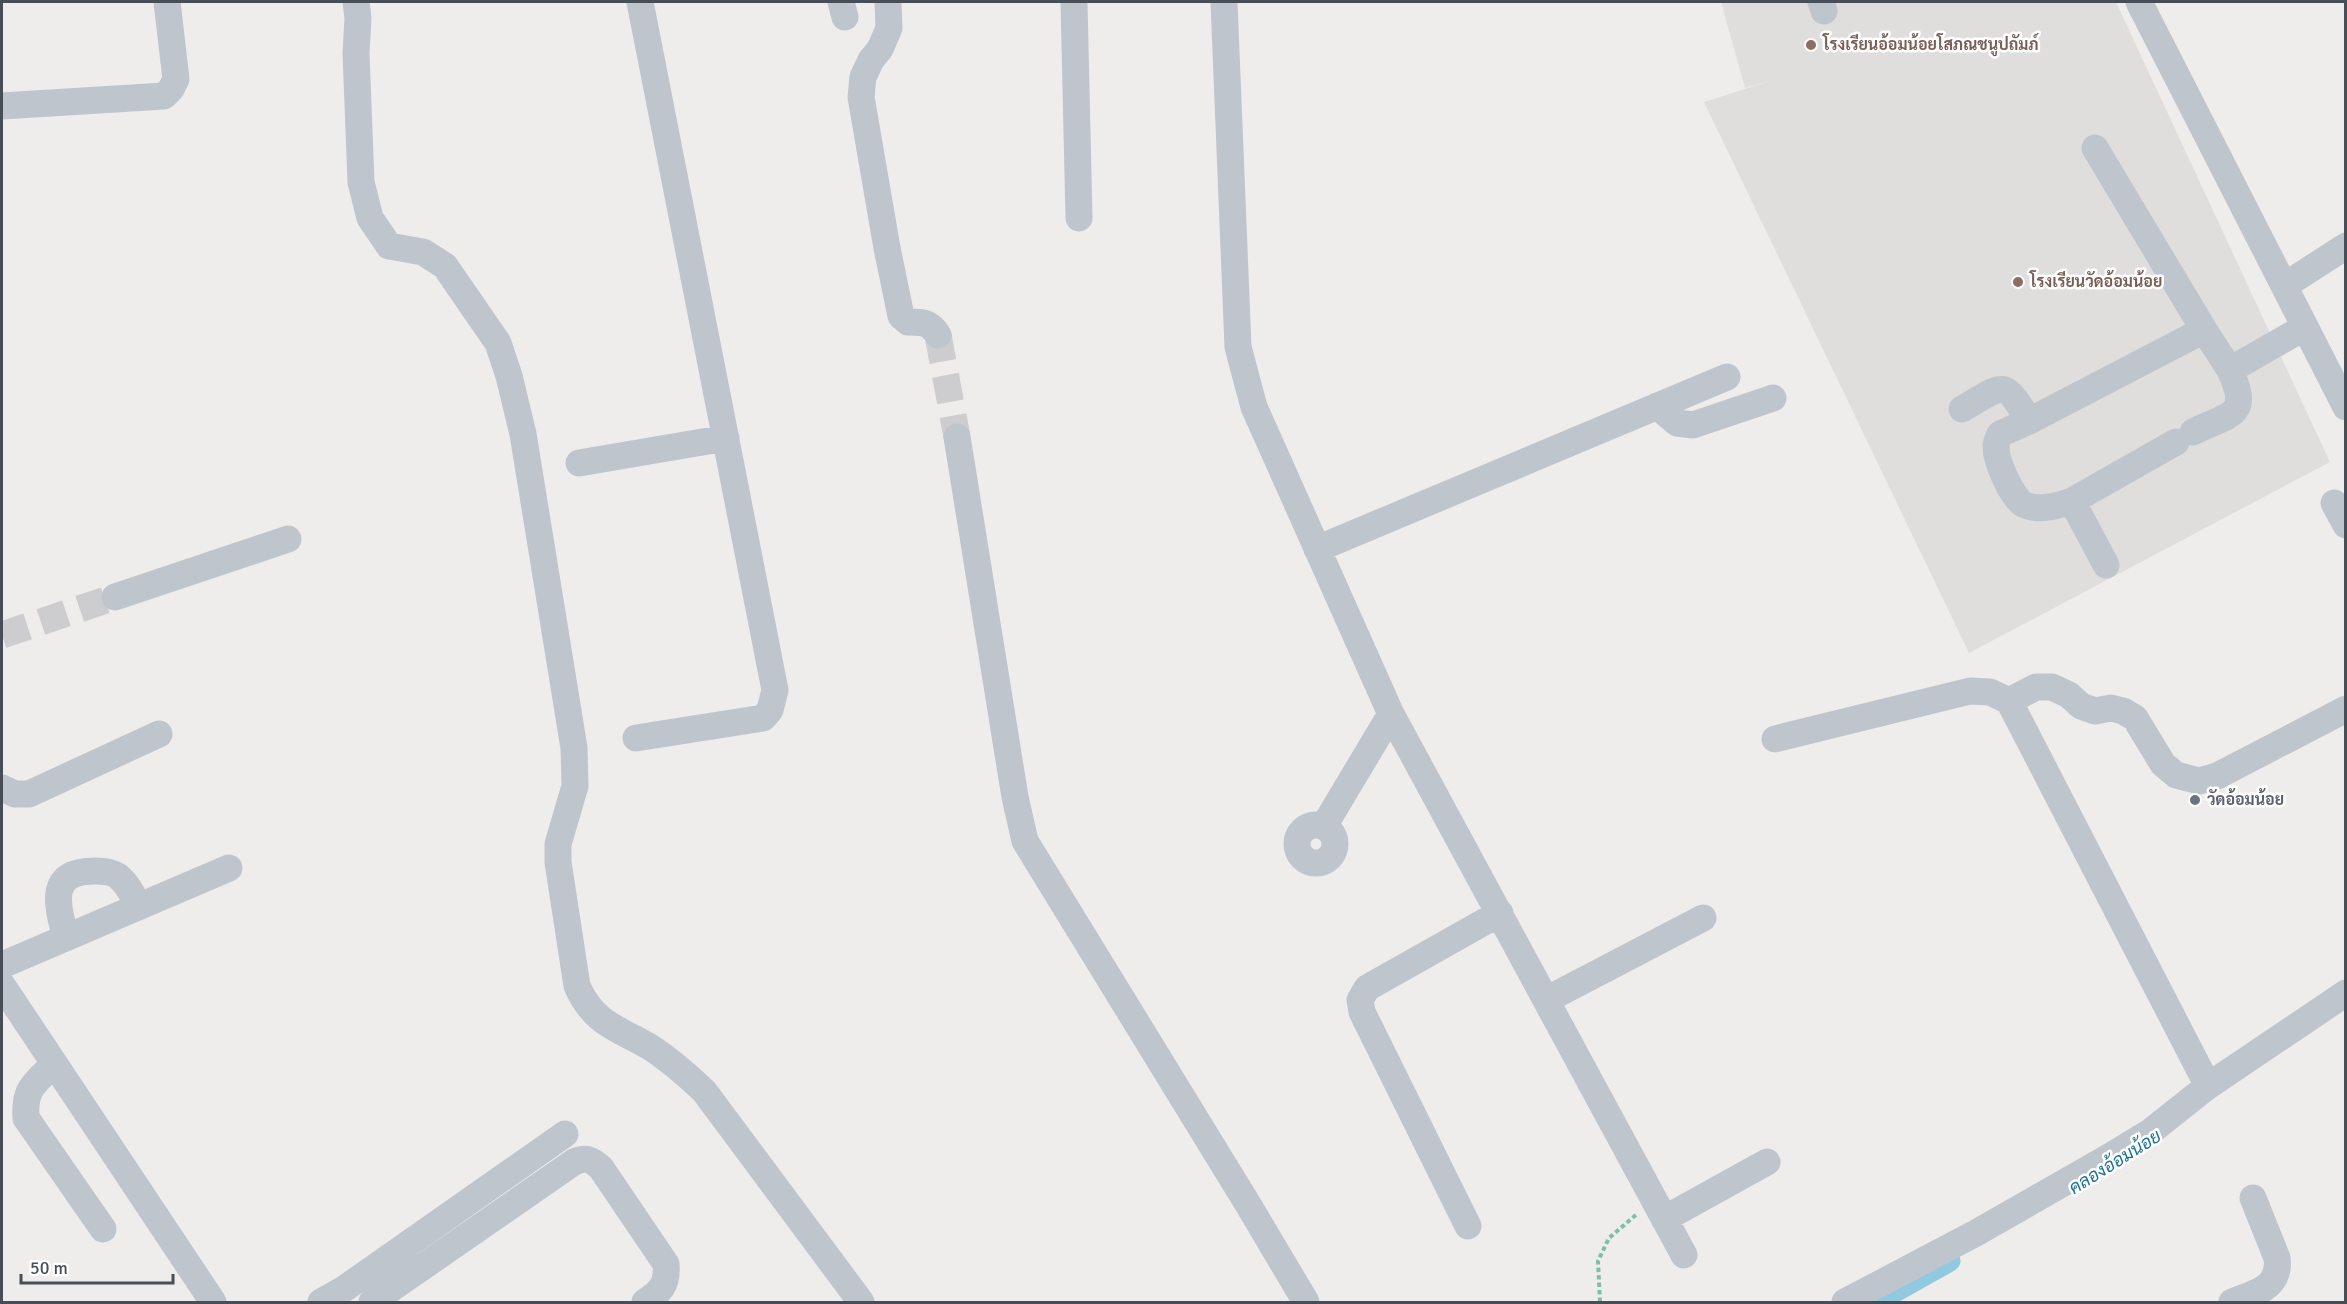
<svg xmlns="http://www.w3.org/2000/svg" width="2347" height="1304" font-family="Signika,Sarabun,sans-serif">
<rect width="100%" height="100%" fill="#efecec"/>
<path fill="#e0dedd" d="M1721,2H2116L2330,462L1969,653L1704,102L1773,80L1745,88Z"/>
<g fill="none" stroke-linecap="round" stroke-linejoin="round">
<path stroke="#91c9e0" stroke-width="21" d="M1877,1302L1950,1261"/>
<path stroke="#cdccce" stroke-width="27" stroke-dasharray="27 14" stroke-linecap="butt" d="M938,335L957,437
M2,635L115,597"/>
<path stroke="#7cc1a4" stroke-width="4" stroke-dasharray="4.5 3" stroke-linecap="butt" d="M1600,1302L1598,1261L1609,1238L1637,1214"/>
<path stroke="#bfc5cd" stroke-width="27" d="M356,2L358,18L356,53L361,182L370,218L389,246L423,252L445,266L498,343L509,376L523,434L574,748L575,786L558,844V862L577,986C594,1024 617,1028 650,1047C670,1060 687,1075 704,1091L861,1302
M841,2L845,17
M888,2L889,28L880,49L871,60L863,77L861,97L887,248L901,316L908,322C922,322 930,322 938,335
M1074,2L1079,218
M1224,2L1238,347L1254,407L1391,714L1684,1255
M1821,2L1824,11
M2139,2L2346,407
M2,106L164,96L171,89L176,79L167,2
M2095,148L2204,330L2230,370L2305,327
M2284,286L2346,246
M1657,406L1677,423L1693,425L1773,398
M1962,409C2004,385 2003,377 2029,421
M2193,432C2231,413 2251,417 2230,370
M957,437L1015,797L1025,841L1249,1206L1306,1302
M579,463L726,438
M2072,501C2057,506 2040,511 2025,505C2012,499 1996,461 1996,447C1996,442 1998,438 2000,434L2029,421L2204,330
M2334,503L2346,525
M1317,549L1727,377
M2106,565L2072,501L2176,442
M115,597L288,539
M2009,701L2036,687H2052L2069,695L2081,706L2095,711L2111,708L2123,711L2135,718L2163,764L2176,775L2199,781L2217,776L2346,709
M636,738L763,718L770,710L775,690L640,2
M1775,739L1970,691L1990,692L2009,701L2208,1086
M2,788L15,794H29L159,734
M1297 844a19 19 0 1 1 38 0a19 19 0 1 1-38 0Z
M1324,826L1391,714
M66,938C57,904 47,871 95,871C104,871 115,872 121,879C129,886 134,898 139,906
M2,965L229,868
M2,985L213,1302
M1546,1000L1703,918
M54,1064C34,1084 24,1088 26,1118L103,1229
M1664,1219L1767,1162
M1468,1226L1362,1012L1360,1000L1367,988L1500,913
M321,1302L344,1289L565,1134
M372,1302L574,1162C586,1157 591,1159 601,1168L666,1264C668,1285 660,1292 645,1302
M1845,1302L1976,1233L2109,1157L2150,1132L2208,1086L2346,993
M2232,1302C2255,1293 2281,1288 2277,1258L2253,1198"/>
</g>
<g fill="#8d6e63" stroke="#fff" stroke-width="2">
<circle cx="1811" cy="45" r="6"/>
<circle cx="2018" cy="282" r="6"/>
</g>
<circle fill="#6b7280" stroke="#fff" stroke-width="2" cx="2195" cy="800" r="6"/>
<g text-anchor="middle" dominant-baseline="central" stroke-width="5" stroke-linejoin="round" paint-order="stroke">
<g font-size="16" font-weight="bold" fill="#785e54" stroke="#fff" text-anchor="start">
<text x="1823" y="45">โรงเรียนอ้อมน้อยโสภณชนูปถัมภ์</text>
<text x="2030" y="282">โรงเรียนวัดอ้อมน้อย</text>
</g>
<g font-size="16" font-weight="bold" fill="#5b616d" stroke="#fff" text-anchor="start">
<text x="2207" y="800">วัดอ้อมน้อย</text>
</g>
<g font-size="18" font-style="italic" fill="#1d7294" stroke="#fff">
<text transform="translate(2115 1162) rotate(-32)">คลองอ้อมน้อย</text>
</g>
</g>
<rect width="2347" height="1304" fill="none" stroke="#474e57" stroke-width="6"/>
<path d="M21 1274v9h152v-9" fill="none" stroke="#474e57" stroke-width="3"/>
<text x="30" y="1274" font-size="18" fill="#474e57" stroke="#ffffff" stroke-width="4.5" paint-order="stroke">50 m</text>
</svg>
